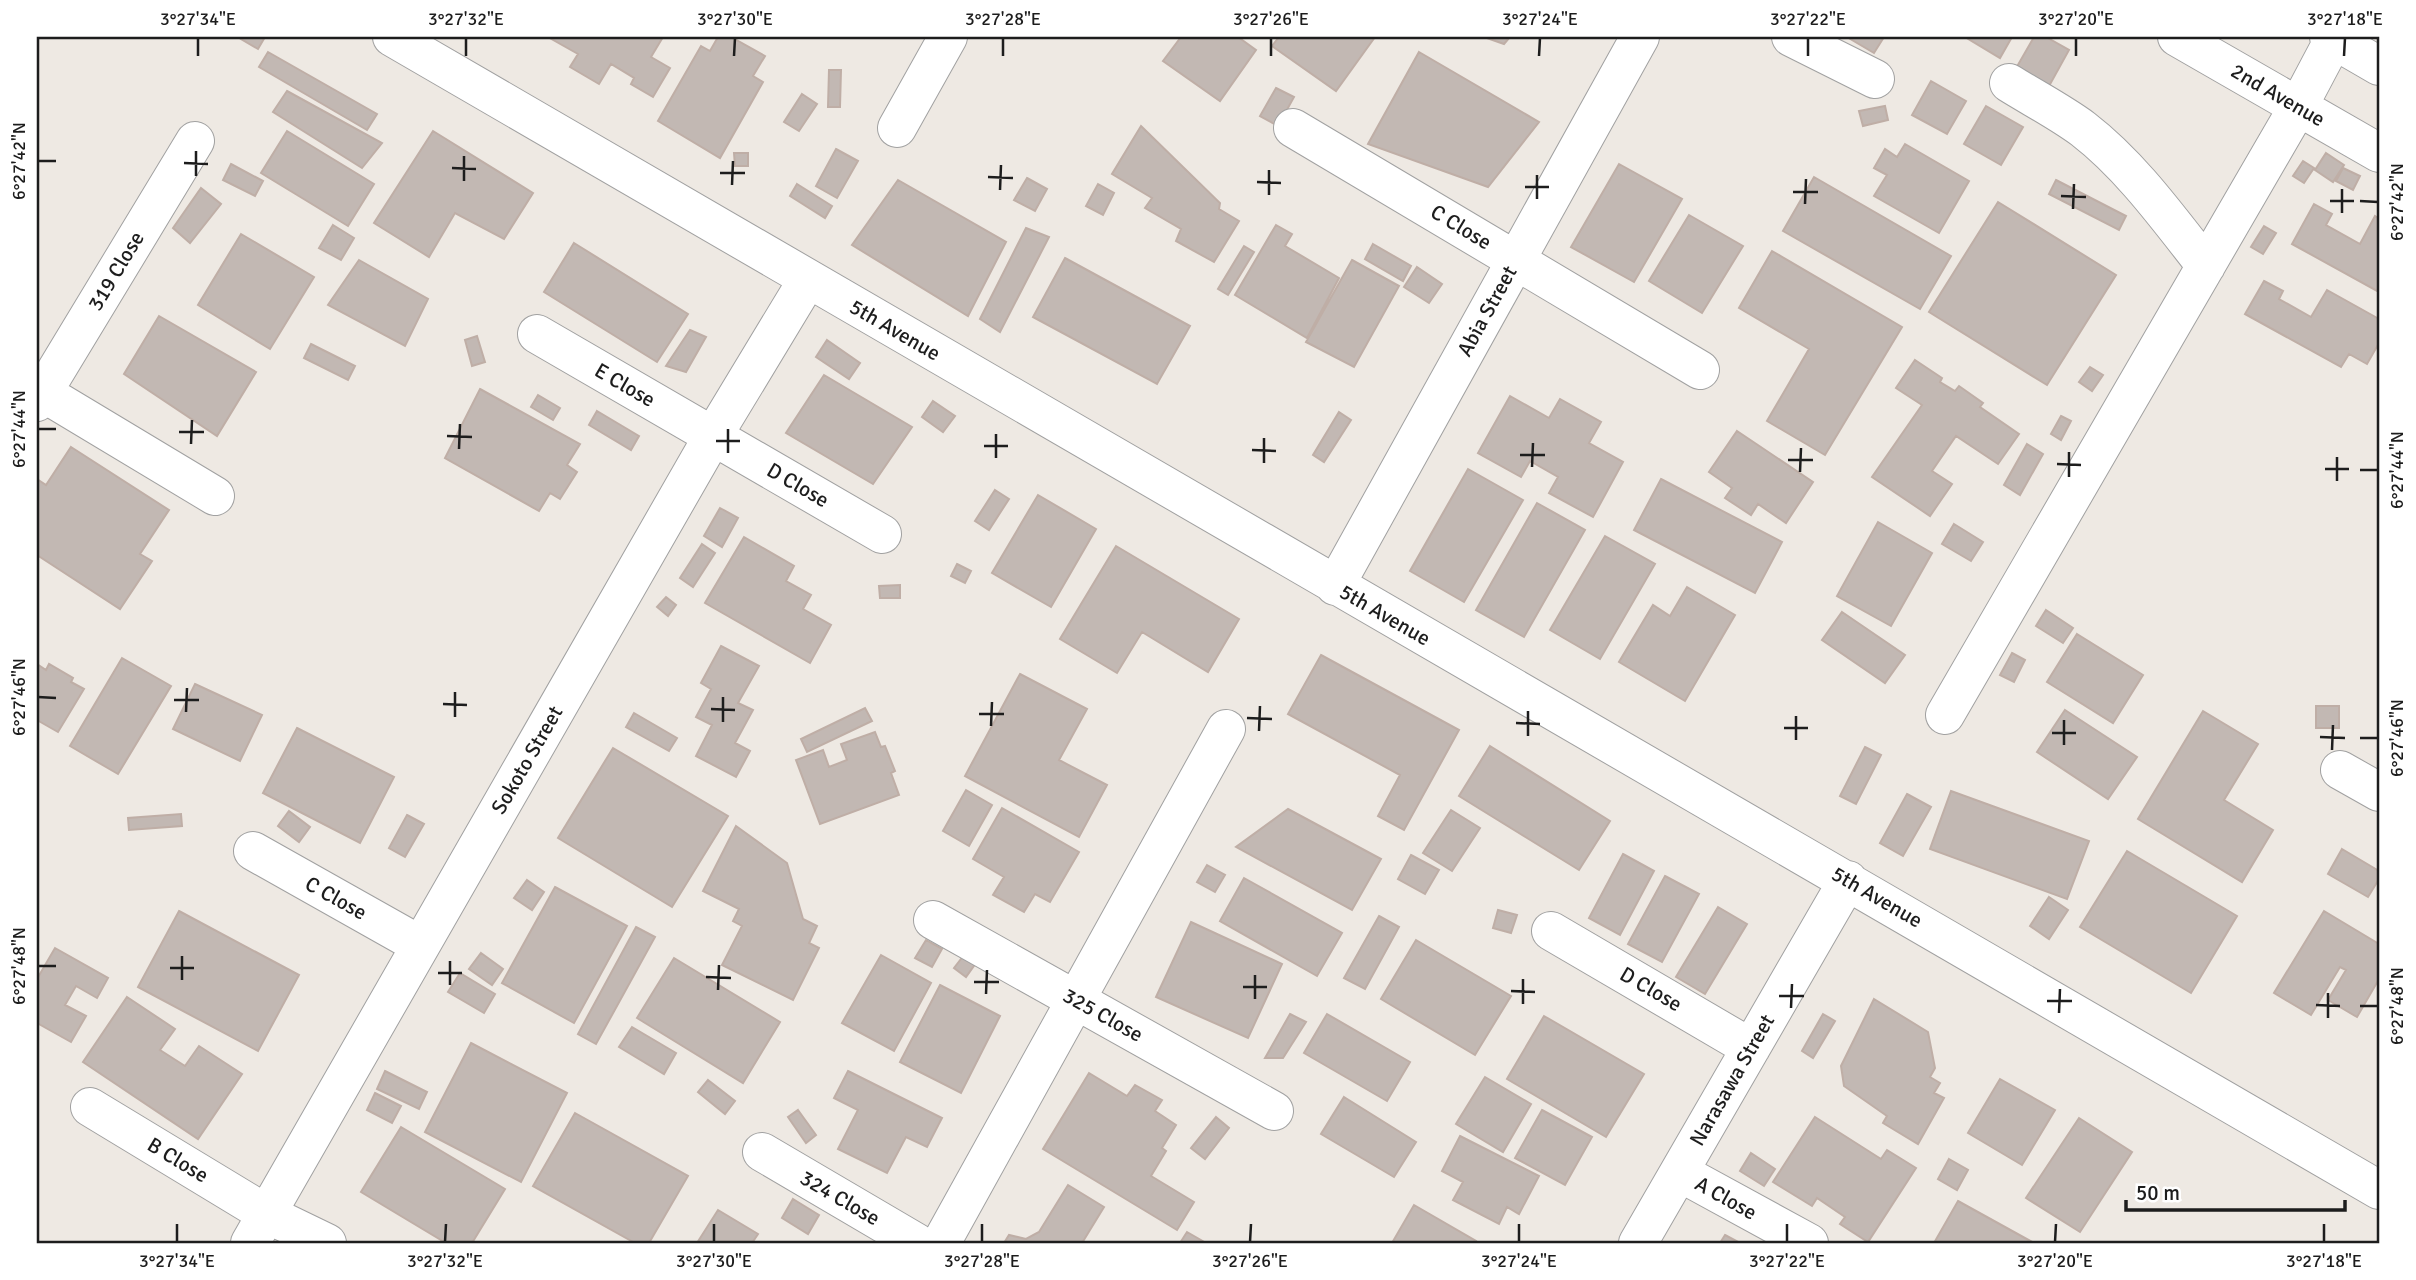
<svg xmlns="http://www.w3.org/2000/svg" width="2416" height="1280" font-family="Signika,sans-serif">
<rect width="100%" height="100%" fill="#eee9e3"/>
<path fill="#c2b8b3" stroke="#bfaea6" stroke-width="2" d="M243,37H265L258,49L241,39Z
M548,37H663L651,57L670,68L653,97L631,84L634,78L611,64L599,84L570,67L578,54Z
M718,37H731L765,56L753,76L763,82L720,158L658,121L701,46L710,51Z
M1181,37H1238L1256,50L1220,101L1163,61Z
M1279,37H1375L1336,91L1272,46Z
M1484,37H1510L1504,44Z
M1847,37H1884L1874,53Z
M1965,37H2012L2000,58Z
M2034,37H2046L2069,50L2048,88L2015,70Z
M268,52L377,114L367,130L259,67Z
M1419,52L1539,122L1488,187L1368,144Z
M829,70H841L840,107H828Z
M1931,81L1966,101L1947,134L1912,115Z
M1276,88L1294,97L1278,126L1260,116Z
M287,91L382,143L362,168L273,112Z
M802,94L817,104L799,131L784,122Z
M1885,106L1888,120L1863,126L1859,111Z
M1986,106L2023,127L2001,165L1964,144Z
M1141,126L1220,203L1219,209L1239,221L1214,262L1176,241L1181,229L1145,208L1152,198L1112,174Z
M287,131L374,184L348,226L261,173Z
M433,131L533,193L504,239L455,213L429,257L374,223Z
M1905,144L1969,181L1939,233L1874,196L1887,175L1874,168L1885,149L1897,157Z
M836,149L858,161L837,198L816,186Z
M734,153H748V166H735Z
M2326,153L2344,165L2333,182L2315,170Z
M2303,161L2314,168L2304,183L2293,176Z
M231,164L263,181L255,196L223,180Z
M1619,164L1682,199L1634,282L1571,247Z
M2343,168L2360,176L2353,190L2336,181Z
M1814,177L1951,256L1920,309L1783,231Z
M1027,178L1047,189L1035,211L1014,200Z
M898,180L1006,242L968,316L852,245Z
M2056,180L2126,216L2119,230L2049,194Z
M797,184L832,206L825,218L790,196Z
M1098,184L1114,193L1103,215L1086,206Z
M201,188L221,204L190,243L173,228Z
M1998,202L2116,275L2047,385L1929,312Z
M2314,204L2332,214L2326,225L2360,244L2375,216L2379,219V292L2292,244Z
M1689,215L1743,246L1702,313L1649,281Z
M333,225L354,238L341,260L319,248Z
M1276,225L1292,234L1285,246L1339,278L1307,338L1235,295Z
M2264,226L2276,233L2263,254L2251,247Z
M1026,228L1049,237L1000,332L980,319Z
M241,234L314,277L270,349L198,305Z
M574,243L688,314L657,362L544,292Z
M1373,244L1411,266L1403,281L1365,259Z
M1244,246L1254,252L1228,295L1218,289Z
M1772,251L1902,327L1825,455L1767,421L1809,349L1739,308Z
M1065,258L1190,326L1157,384L1033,317Z
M359,260L428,299L405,346L328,305Z
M1352,260L1399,286L1354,367L1306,342Z
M1417,267L1442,284L1429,303L1404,287Z
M2264,281L2283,291L2279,299L2311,317L2327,290L2379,319V343L2367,364L2349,354L2341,367L2245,314Z
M159,316L256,372L217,436L124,374Z
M690,330L706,337L686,372L666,366Z
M477,336L485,362L472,366L465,340Z
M827,340L860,363L849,379L816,357Z
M311,344L355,366L348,380L304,358Z
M1915,360L1942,378L1940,382L1955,391L1959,386L1983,403L1980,407L2019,434L1998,464L1956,436L1932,471L1952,484L1930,516L1872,477L1922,405L1896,388Z
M2090,367L2103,375L2092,391L2079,382Z
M824,375L912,427L873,484L786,433Z
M480,389L580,444L567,465L577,472L560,499L550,493L539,511L445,458Z
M538,395L560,408L553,420L531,407Z
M1510,396L1549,418L1560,399L1601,422L1589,443L1623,462L1593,517L1549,493L1558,477L1530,461L1521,477L1478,453Z
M933,401L955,416L943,432L922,417Z
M597,411L639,436L631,450L589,425Z
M1339,412L1351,420L1324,462L1313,455Z
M2061,416L2071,421L2061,440L2051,434Z
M1737,431L1813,482L1786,523L1758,504L1751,515L1725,498L1732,488L1709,472Z
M2027,444L2043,454L2020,495L2004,485Z
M71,447L169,510L140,554L152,561L120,609L37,555V479L46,485Z
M1468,469L1523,500L1464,602L1410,571Z
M1661,479L1782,542L1755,593L1634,530Z
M995,490L1009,499L989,530L975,521Z
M1038,495L1096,529L1051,607L992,573Z
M1537,503L1585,530L1524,637L1476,610Z
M720,508L738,518L722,547L704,536Z
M1878,522L1932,553L1891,626L1837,596Z
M1954,524L1983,542L1971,561L1942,544Z
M1605,536L1655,564L1600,659L1550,630Z
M744,537L794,566L786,581L811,595L803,609L831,625L810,663L705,603Z
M702,544L715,553L693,587L680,578Z
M1116,546L1239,619L1208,672L1142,632L1117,673L1060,639Z
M957,564L971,571L965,583L951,576Z
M900,585V598H880L879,586Z
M1687,587L1735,615L1685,701L1619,662L1653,605L1670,616Z
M666,597L676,605L668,616L657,607Z
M2046,610L2073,628L2063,643L2036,626Z
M1842,612L1905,655L1885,683L1822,640Z
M2077,634L2143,675L2113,723L2047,682Z
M721,646L759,666L738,703L753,710L735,743L750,751L736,777L696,756L712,725L696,717L711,689L701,683Z
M2012,653L2025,660L2014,682L2000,675Z
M1321,655L1459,730L1404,830L1378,816L1400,775L1288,714Z
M122,658L171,686L118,774L70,746Z
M37,664L46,670L49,664L73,678L71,682L84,689L58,732L37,720Z
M1020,674L1087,709L1059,760L1107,785L1079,837L965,776Z
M195,684L262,715L240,761L173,729Z
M2316,706H2339V728H2316Z
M865,708L872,721L807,752L801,739Z
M2065,710L2137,757L2108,799L2037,752Z
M2203,711L2258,744L2224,800L2273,830L2242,882L2138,819Z
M634,713L677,738L669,751L626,727Z
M297,728L394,777L360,843L263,793Z
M875,732L881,747L885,746L895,771L891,773L899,795L820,824L796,760L823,750L829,767L847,760L841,744Z
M1490,746L1610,821L1579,870L1459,796Z
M1865,747L1881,755L1856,804L1840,796Z
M613,748L728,816L672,907L558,838Z
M966,790L992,805L969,846L943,831Z
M1951,791L2089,841L2067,899L1930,849Z
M1907,794L1931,807L1903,856L1880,843Z
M1002,808L1079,852L1050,902L1035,894L1024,912L993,895L1004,877L973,859Z
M1288,809L1381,859L1352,910L1236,847Z
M1451,810L1480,828L1452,871L1423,853Z
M289,811L310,827L299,842L278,826Z
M181,814L182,826L129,830L128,818Z
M407,815L424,824L405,857L389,848Z
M736,826L787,863L803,919L817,926L809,943L819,948L793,1000L722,965L742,926L733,921L739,909L703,891Z
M2342,849L2379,871V879L2368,897L2328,874Z
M2127,851L2237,916L2191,993L2080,927Z
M1623,854L1654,871L1620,935L1589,918Z
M1411,855L1439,870L1425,894L1398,879Z
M1207,865L1225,875L1215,892L1197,882Z
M1665,876L1699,894L1662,962L1628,944Z
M1244,878L1342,933L1317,976L1220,921Z
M527,880L544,892L532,910L514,898Z
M555,887L627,926L574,1023L502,983Z
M2049,897L2068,910L2049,939L2030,926Z
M1718,907L1747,924L1705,994L1676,977Z
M1498,910L1517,915L1511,933L1493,928Z
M179,911L299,975L258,1051L138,987Z
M2324,911L2379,944V979L2357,1017L2328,1000L2346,970L2340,967L2311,1015L2274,993Z
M1379,916L1399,927L1365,989L1344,978Z
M1191,922L1282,964L1248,1038L1156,997Z
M636,927L655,937L596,1044L578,1034Z
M926,940L942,949L932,967L915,958Z
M1416,940L1511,996L1475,1055L1381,999Z
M55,948L108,978L97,998L76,986L65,1005L86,1016L71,1042L37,1023V979Z
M481,953L503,969L492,985L469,969Z
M881,955L931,983L894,1051L842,1023Z
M964,955L976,963L966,977L954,968Z
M674,958L780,1022L743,1083L637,1018Z
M460,973L495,994L484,1013L448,992Z
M940,985L1000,1016L961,1093L900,1062Z
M127,997L175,1029L160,1050L185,1066L199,1046L242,1074L198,1139L83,1062Z
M1874,999L1928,1032L1935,1068L1930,1077L1940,1083L1934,1093L1944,1098L1918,1144L1883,1123L1887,1116L1844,1086L1841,1066Z
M1290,1014L1306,1022L1283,1058H1265Z
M1327,1014L1410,1062L1387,1101L1304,1053Z
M1823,1014L1835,1021L1813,1058L1802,1051Z
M1544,1016L1644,1074L1606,1137L1507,1079Z
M632,1027L676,1053L664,1074L619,1047Z
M471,1043L567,1093L521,1182L425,1132Z
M385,1071L427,1092L419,1109L377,1089Z
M848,1071L942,1118L927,1147L906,1137L887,1173L838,1149L858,1110L834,1098Z
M1089,1073L1127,1096L1135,1085L1162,1100L1155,1111L1176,1125L1162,1148L1166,1151L1151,1176L1194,1202L1177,1230L1043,1149Z
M1485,1077L1531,1104L1503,1152L1456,1124Z
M2000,1079L2055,1110L2022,1165L1968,1133Z
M708,1080L735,1101L725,1114L698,1092Z
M375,1093L401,1106L392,1123L367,1110Z
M1344,1097L1416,1142L1394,1177L1321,1134Z
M798,1110L816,1135L806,1143L788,1117Z
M1542,1110L1592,1137L1565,1185L1515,1158Z
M575,1113L688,1176L649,1243H635L533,1186Z
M1216,1117L1229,1128L1205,1159L1191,1148Z
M1815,1117L1881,1159L1887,1150L1916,1168L1868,1242L1840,1224L1845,1217L1817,1198L1812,1206L1773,1182Z
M2079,1118L2132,1152L2080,1232L2026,1198Z
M401,1127L505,1189L472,1243H446L361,1192Z
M1460,1136L1539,1176L1519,1214L1507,1207L1499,1224L1453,1200L1463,1182L1442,1171Z
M1751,1153L1775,1169L1764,1186L1740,1171Z
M1949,1159L1968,1170L1957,1190L1938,1179Z
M1068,1185L1104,1207L1082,1243H1004L1009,1235L1026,1239L1039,1232Z
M793,1199L819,1215L808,1234L782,1218Z
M1958,1201L2034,1243H1934Z
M1414,1205L1476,1241L1475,1243H1392Z
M718,1210L758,1234L752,1243H697Z
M1187,1232L1206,1243H1180Z
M1725,1235L1740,1243H1720Z"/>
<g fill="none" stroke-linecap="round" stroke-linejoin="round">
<g stroke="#a1a1a1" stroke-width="40">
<path id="minor" d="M392,37L2379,1190
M1791,37L1875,79
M2177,37L2379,153
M2329,37L2379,66
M2009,83C2033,98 2060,112 2083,129C2131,166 2169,219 2206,266
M897,128L948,37
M1293,128L1700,370
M537,334L882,534
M37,389L215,496
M37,402L195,141
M1335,586L1640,37
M1945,715L2298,107L2335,37
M2340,770L2379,792
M253,851L420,945
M933,920L1274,1111
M1551,931L1751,1048
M90,1107L265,1213L327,1243
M762,1152L917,1243
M1679,1172L1809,1243
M250,1243L713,436L808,279
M941,1243L1226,729
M1638,1243L1848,880"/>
</g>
<use href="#minor" stroke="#fff" stroke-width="38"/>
</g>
<path fill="none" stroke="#1d1d1d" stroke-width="2.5" d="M198,56V38M466,56V38M734,56L735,38M1003,56V38M1271,56V38M1539,56L1540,38M1808,56V38M2076,56V38M2344,56L2345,38M38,161H56M184,163L208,164M452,168L476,169M720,173H745M196,176V151M988,177L1013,178M464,181V156M1257,182L1281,183M732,185L733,161M1525,187H1549M1000,190L1001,165M1793,192H1818M1269,195V170M2061,196L2086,197M1537,199V175M2330,201H2354M2360,201L2378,202M1805,204L1806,179M2073,209L2074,184M2342,213V189M38,429H56M179,432H204M447,436L472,437M716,441H740M191,444L192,420M984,446H1008M459,449L460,424M1252,450L1276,451M728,453V429M1520,455H1545M996,458V434M1788,460H1813M1264,463V438M2057,464L2081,465M1532,467L1533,443M2325,469H2349M2360,470H2378M1800,472L1801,448M2069,477V452M2337,481V457M38,697L56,698M174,700H199M443,704L467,705M711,709L735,710M186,712L187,688M979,714H1004M455,717V692M1247,718L1272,719M723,722V697M1516,723L1540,724M991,726L992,702M1784,728H1808M1259,731L1260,706M2052,733H2076M1528,736V711M2320,737L2345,738M2360,738H2378M1796,740V716M2064,745V720M2332,750L2333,725M38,966H56M170,968H194M438,973H462M706,977L731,978M182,980V956M974,982H999M450,985V961M1243,987H1267M718,990L719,965M1511,991L1535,992M986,994L987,970M1779,996H1804M1255,999V975M2047,1001H2072M1523,1004V979M2316,1005L2340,1006M2360,1006H2378M1791,1008L1792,984M2059,1013L2060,989M2328,1018V993M177,1242V1224M445,1242L446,1224M714,1242V1224M982,1242V1224M1250,1242L1251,1224M1519,1242V1224M1787,1242V1224M2055,1242L2056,1224M2324,1242V1224"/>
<g text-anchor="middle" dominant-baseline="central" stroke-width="7" stroke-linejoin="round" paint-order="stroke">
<g font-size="21" fill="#1d1d1d" stroke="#fff">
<text transform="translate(2278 95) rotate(30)">2nd Avenue</text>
<text transform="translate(1461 227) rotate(31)">C Close</text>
<text transform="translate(116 271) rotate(-59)">319 Close</text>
<text transform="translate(1487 311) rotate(-61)">Abia Street</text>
<text transform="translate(895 330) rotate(30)">5th Avenue</text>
<text transform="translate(625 385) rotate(30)">E Close</text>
<text transform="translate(798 485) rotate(30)">D Close</text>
<text transform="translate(1385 615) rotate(30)">5th Avenue</text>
<text transform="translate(527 760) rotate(-60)">Sokoto Street</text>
<text transform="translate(1877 897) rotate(30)">5th Avenue</text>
<text transform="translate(336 898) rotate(29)">C Close</text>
<text transform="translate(1651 989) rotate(30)">D Close</text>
<text transform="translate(1103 1015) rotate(29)">325 Close</text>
<text transform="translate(1732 1080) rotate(-60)">Narasawa Street</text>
<text transform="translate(178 1160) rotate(31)">B Close</text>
<text transform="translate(840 1198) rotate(30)">324 Close</text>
<text transform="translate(1726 1198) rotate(29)">A Close</text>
</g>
</g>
<rect width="2416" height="1280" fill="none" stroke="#ffffff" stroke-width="77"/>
<path d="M2126 1200v10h219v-10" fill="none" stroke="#1d1d1d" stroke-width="3.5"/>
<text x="2136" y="1200" font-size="21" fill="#1d1d1d" stroke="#ffffff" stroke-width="5" paint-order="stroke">50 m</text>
<rect x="38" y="38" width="2340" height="1204" fill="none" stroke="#1d1d1d" stroke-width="2.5"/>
<g font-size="18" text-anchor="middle" fill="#1d1d1d">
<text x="198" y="25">3°27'34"E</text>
<text x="466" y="25">3°27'32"E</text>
<text x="735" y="25">3°27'30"E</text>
<text x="1003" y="25">3°27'28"E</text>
<text x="1271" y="25">3°27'26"E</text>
<text x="1540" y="25">3°27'24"E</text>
<text x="1808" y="25">3°27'22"E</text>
<text x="2076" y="25">3°27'20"E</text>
<text x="2345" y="25">3°27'18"E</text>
<text transform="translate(19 161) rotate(-90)" y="6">6°27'42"N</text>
<text transform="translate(2397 202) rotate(-90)" y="6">6°27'42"N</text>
<text transform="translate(19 429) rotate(-90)" y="6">6°27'44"N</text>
<text transform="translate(2397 470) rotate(-90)" y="6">6°27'44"N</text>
<text transform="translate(19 697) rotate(-90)" y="6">6°27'46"N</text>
<text transform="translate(2397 738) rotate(-90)" y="6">6°27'46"N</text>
<text transform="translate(19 966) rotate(-90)" y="6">6°27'48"N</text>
<text transform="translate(2397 1006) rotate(-90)" y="6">6°27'48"N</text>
<text x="177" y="1267">3°27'34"E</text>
<text x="445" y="1267">3°27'32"E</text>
<text x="714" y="1267">3°27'30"E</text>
<text x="982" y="1267">3°27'28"E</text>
<text x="1250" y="1267">3°27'26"E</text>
<text x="1519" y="1267">3°27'24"E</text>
<text x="1787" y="1267">3°27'22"E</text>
<text x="2055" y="1267">3°27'20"E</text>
<text x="2324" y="1267">3°27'18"E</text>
</g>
</svg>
